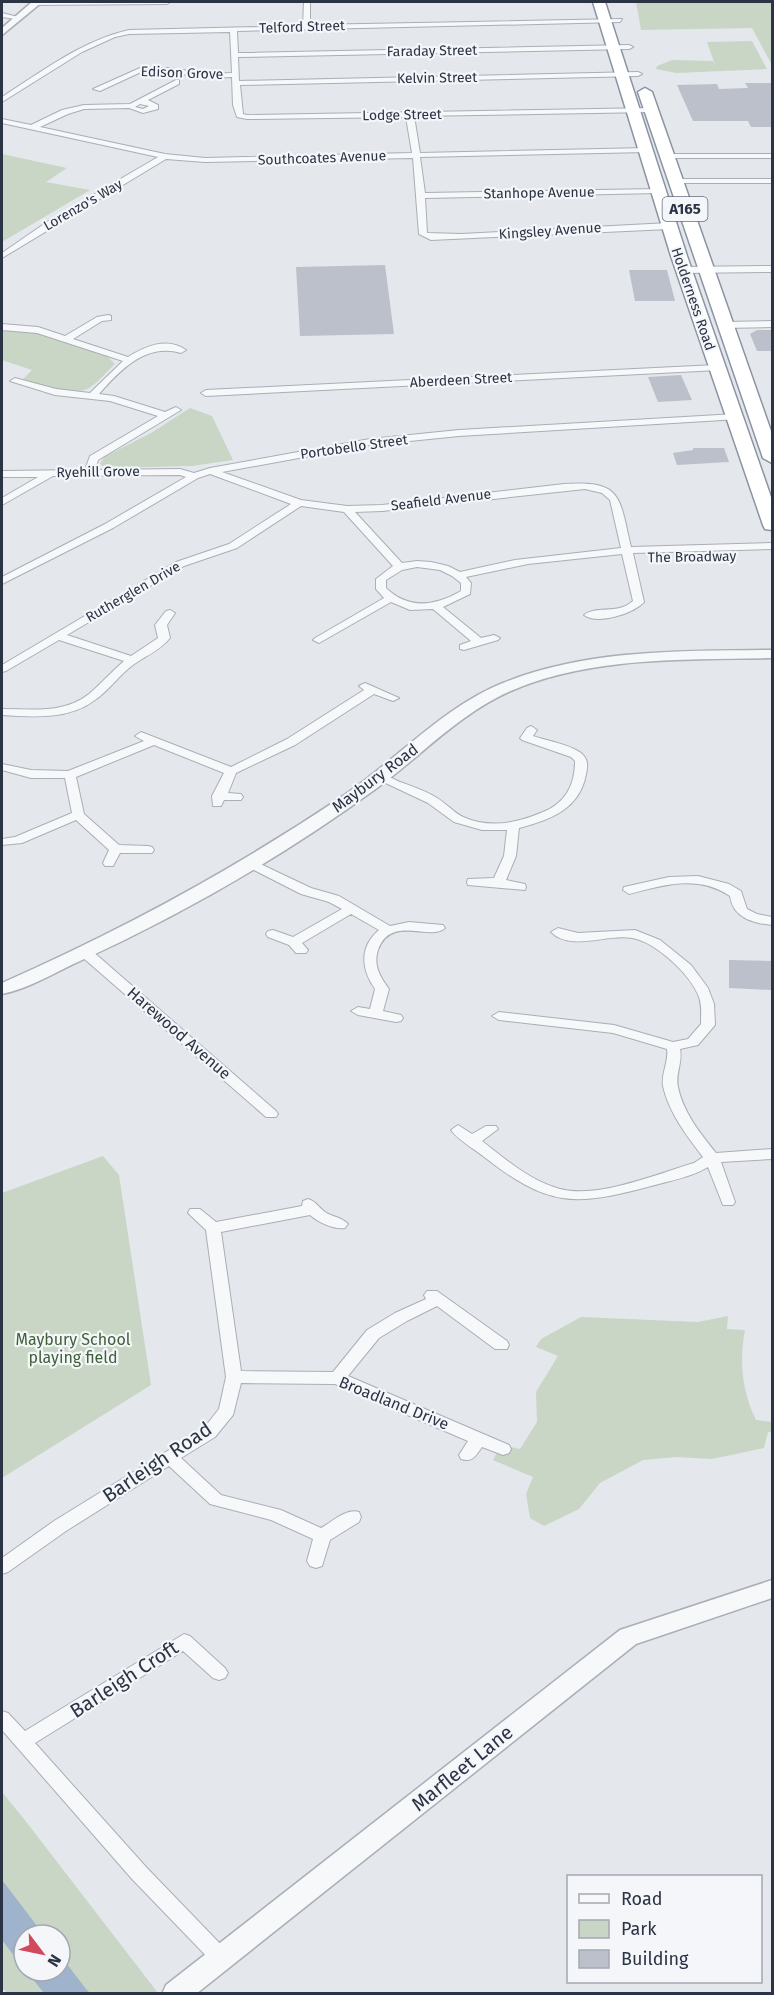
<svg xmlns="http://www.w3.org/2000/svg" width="774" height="1995" font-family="'Fira Sans',sans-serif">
<rect width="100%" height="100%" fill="#e4e7ec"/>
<path fill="#c9d6c5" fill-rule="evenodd" d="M636,2H772V65L752,28L641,30Z
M752,41L767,69L676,73L656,69L657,66L672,60L713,61L715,65L707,42Z
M2,154L67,168L46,182L90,190L2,242Z
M2,329L42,333L108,357L115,364C107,371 96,385 87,389C68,396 39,387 23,379L32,370L2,360Z
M190,408L212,416L233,460L192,466L107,468L100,464L104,457L151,433Z
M103,1156L119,1175L151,1385L2,1478V1193Z
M728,1316L727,1329L745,1330C739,1361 742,1392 756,1420L772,1422V1432H768L764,1448L712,1459L677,1457L643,1460L600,1483L579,1509L544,1526L530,1518L526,1494L533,1477L493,1460L501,1445L520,1449L537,1422L536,1392L558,1356L536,1347L541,1339L581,1317L698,1322Z
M2,1792L24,1819L158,1993L8,1994L2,1988ZM24,1935H60V1971H24Z"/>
<path fill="#9fb4cc" d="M2,1880L44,1935H24V1969L2,1940Z
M60,1955L86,1989L90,1993H44L26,1971H60Z"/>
<path fill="#bbc0ca" d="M745,83H772V127H751L748,121H693L677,85L717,84L719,89L748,88Z
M385,265L394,334L300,336L296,267Z
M629,270H667L675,301H635Z
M757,330H772V351H757L750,334Z
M681,375L692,400L658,402L648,377Z
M693,448H724L729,462L677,465L673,453L693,450Z
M729,960L772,961V990L729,988Z"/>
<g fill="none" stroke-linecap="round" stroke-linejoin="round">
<g stroke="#a9aeb7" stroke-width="2">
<path id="minor" d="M32,2H170L167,4L30,5Z
M304,2H310V25L622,19L620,22L237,31L238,53L629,45L633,47L629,49L238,57L239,81L638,72L642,74L638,76L240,85L243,114L247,115L654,108V112H651L414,116L420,153L647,148L651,150L647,152L420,157L425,193L658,189L662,191L658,193L425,198L427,233L461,234L669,223L673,226L669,229L431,240L419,234L413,158L205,162L166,159L2,258V253L47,222L158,157L2,123V119L31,125L62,110L84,105L130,104L176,80H179V84L148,100L158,105V109L143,113L129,108L84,109L68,114L40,127L165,154L205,158L412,153L406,117L247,119L237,117L233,105L232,77L208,78L169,72H141L100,91L93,89L140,68H169L208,74L232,73L230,32L129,34L115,37L82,52L2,102V97C43,71 81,41 129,30L303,26ZM140,104L149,106L143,109L135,107Z
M2,13L18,17L15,19L2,17Z
M667,154H772V158H664V154Z
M672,179H772V183H672Z
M772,266V272L683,273L679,270L683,267Z
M108,315L111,316V320L102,321L73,339L128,357C146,346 167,337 186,350L181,353C146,343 121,369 99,394L114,396L165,412L176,407L181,410L98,460L95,470L180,469L194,473L210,468L370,439L459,430L736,414L741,417L739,419L459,436L370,445L222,472L301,500L347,506L382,505L564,484C623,480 619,497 631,547L772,543V549L633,553L644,602C633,614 597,625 584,615C597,605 617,615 633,601L622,554L528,564L466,577L471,583L470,594L443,607L481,638L494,635L500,638L498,640L464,650L460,649V645L471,641L433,609L410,610L391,602L319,643L313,640L315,638L384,598L376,589V579L393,566L344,512L301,506L237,548L184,566L67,635L131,656L158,638L155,625L166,611L170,610L175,613L167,625L170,638C159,652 142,657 129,668C117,678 108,691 95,700C69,720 33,717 2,715V709C32,709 64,714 89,694C101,684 112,671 124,661L59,640L6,671L2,672V665L176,562L229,544L291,504L210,474L198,478L113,528L2,584V577L105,524L186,477L180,475L53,476L2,505V498L38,477H2V471L85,470L90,456L158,416L110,401L55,395L10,381L15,378L56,389L90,393L123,361L37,333L2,330V324L38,327L65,336L97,317ZM585,489L602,493L610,500L621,548L515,560L460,572L448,566L431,562L417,561L402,563L355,512L382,511ZM417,567L440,570L452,576L461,583V591C435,606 409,610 386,588V580L402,570Z
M772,321V327L724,328L719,325L724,322Z
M716,365L721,368L719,370L206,396L201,393L206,390Z
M365,683L399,698L393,701L374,694L295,745L236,773L228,793L241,794L243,797L241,800H224L221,806H213L212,796L224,773L154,745L76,777L84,814L119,845L148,846L152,847L154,850L152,853H120L113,866H105L103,863L109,850L76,820L22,843L2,845V839L15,837L72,813L65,778H31L2,770V764L31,770L68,771L144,741L135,736L141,732L231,767L287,739L364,690L359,686Z
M531,726L537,730L533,736C547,741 569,744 581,753C588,759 588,765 586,774C580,809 550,820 519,828L516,856L506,880L525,884L526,887L525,890L468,885L467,882L468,879L494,878L504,856L507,830H482L454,822L428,803L375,778L377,775C386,773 394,780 403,783C414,787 426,791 437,798C446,803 453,812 463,817C490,829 517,823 543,812C566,803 575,784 575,761L571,757L522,740L520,738L527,728Z
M254,861L311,888L339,896L390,926L409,922L443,925L445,928C430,942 391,914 378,950C373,965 380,977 389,989L383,1011L401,1015L403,1018L401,1021L396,1022L358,1015L351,1011L358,1007L370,1009L375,989C361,969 359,947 379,930L351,914L302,943L308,950L306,953H296L289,945L268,937L266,934L268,931L273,930L293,937L342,909L329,902L301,894L250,868L248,865Z
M698,876L729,884L741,891L747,909L757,914L772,917V925C753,923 733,918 730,896C698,874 663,885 629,894L623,890L624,887L669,877Z
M558,928L578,933L635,930L660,940L691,965L708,988L714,1004L715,1025L698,1045L680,1049C683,1061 675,1075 678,1087C683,1112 700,1133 716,1153L772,1149V1159L721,1162L735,1202L733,1205H723L708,1167C692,1177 669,1181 651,1186C573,1207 548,1207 483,1156C473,1148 458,1140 451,1130L458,1125L472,1134L486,1126H496L498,1129L482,1141C505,1159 530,1181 560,1189C598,1199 657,1174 694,1163L703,1157C687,1136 669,1113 663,1086C661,1074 669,1061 667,1049L613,1033L499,1020L492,1016L499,1012L614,1025L673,1042L688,1039L701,1024C701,1015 702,1005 699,997C691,975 656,942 632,938C608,933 571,952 551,932Z
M86,949L91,950L276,1111L278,1114L276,1117H266L81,956L79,953Z
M308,1199C316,1201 318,1207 325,1212C332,1217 342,1217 348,1224L345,1228C334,1230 318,1222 310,1215L221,1232L241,1371L333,1372L367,1330L395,1313L426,1299L424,1295L427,1291H437L507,1341L509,1345L507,1349H495L437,1306L407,1321L379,1338L348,1376L509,1445L511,1449L509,1453L503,1455L482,1447C476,1455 473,1463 461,1459L459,1455L468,1441L335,1384L241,1383L233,1415L215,1437L181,1458L221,1495L281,1510L321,1528C332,1522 346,1508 359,1512L361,1517L359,1522L330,1540L322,1566L316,1568L310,1566L307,1561L313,1539L271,1520L210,1504L169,1466L66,1531L8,1572L2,1574V1558L54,1521L203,1429L219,1409L226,1377L206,1230L188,1213L190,1209H200L216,1222L302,1206L303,1201Z
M184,1634L190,1636L225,1668L228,1673L225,1678L219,1680L213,1678L183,1651L35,1743L146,1867L229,1953L232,1959L229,1965L222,1968L215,1965L132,1879L2,1730V1711L8,1713L25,1731Z"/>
</g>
<g stroke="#a9aeb7" stroke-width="3">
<path id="tertiary" d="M32,2H42L2,35V28Z
M772,650V658C686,660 593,656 513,690C461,712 422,755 377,788C285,855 185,913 80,961C56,972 28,989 2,994V983C122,930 231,871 340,798C395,762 441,708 503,683C587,649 682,651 772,650Z
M772,1580V1598L636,1644L196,1994H162L166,1985L620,1630Z"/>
</g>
<g stroke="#8b94a3" stroke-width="3">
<path id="trunk" d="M593,2H605L687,256L772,500V530L765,529L763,525L671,256Z
M645,88L652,92L772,434V463L763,458L638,92Z"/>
</g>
<use href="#minor" fill="#f7f8fa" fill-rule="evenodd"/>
<use href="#tertiary" fill="#f7f8fa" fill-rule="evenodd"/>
<use href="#trunk" fill="#fff" fill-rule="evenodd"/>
</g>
<g text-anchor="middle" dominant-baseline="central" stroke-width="4.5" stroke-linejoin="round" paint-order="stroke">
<g font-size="14" fill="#2b3445" stroke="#f4f6f9">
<text transform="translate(302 27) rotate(-2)">Telford Street</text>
<text transform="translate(432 51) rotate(-1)">Faraday Street</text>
<text transform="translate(182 73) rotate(2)">Edison Grove</text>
<text transform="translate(437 78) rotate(-1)">Kelvin Street</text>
<text transform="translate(402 115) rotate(-1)">Lodge Street</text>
<text transform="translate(322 158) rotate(-2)">Southcoates Avenue</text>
<text transform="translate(539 193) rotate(-1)">Stanhope Avenue</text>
<text transform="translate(83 205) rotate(-30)">Lorenzo's Way</text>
<text transform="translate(550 231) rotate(-4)">Kingsley Avenue</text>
<text transform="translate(693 299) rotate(71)">Holderness Road</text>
<text transform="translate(461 380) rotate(-3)">Aberdeen Street</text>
<text transform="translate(354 447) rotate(-8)">Portobello Street</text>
<text transform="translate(98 472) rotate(-1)">Ryehill Grove</text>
<text transform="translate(441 500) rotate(-7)">Seafield Avenue</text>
<text transform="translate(692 557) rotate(-1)">The Broadway</text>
<text transform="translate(133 592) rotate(-30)">Rutherglen Drive</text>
</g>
<rect fill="#f4f6f9" stroke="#676e7b" stroke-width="1.5" x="662.5" y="197" width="45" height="24" rx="4.5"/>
<g font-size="15" font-weight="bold" fill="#2b3445">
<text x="685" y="209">A165</text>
</g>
<g font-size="16" fill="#2b3445" stroke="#f4f6f9">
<text transform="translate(375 778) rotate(-37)">Maybury Road</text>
<text transform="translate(179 1033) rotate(41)">Harewood Avenue</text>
<text transform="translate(394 1403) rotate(22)">Broadland Drive</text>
</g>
<g font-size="16" fill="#3f6138" stroke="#f4f6f9">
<text x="73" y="1339">Maybury School<tspan x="73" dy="18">playing field</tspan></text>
</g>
<g font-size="20" fill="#2b3445" stroke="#f4f6f9">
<text transform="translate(157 1462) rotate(-34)">Barleigh Road</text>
<text transform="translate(124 1679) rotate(-33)">Barleigh Croft</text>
<text transform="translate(462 1768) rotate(-39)">Marfleet Lane</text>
</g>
</g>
<rect width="774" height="1995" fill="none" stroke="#2b3445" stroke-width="6"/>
<rect x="567" y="1875" width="195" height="108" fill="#f4f6f9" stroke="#a4a8b1" stroke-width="1.5"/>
<rect x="579" y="1894" width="30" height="9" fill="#f7f8fa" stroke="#a4a8b1" stroke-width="1.5"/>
<text x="621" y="1905" font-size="18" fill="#2b3445">Road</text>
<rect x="579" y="1920" width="30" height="18" fill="#c9d6c5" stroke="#a4a8b1" stroke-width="1.5"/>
<text x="621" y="1935" font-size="18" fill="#2b3445">Park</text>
<rect x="579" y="1950" width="30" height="18" fill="#bbc0ca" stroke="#a4a8b1" stroke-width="1.5"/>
<text x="621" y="1965" font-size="18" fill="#2b3445">Building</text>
<g transform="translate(42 1953) rotate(122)"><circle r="28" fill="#f4f6f9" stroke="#a4a8b1" stroke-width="1.5"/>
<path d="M0-4.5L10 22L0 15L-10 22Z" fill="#d1495b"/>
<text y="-9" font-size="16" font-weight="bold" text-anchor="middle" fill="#2b3445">N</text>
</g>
</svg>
